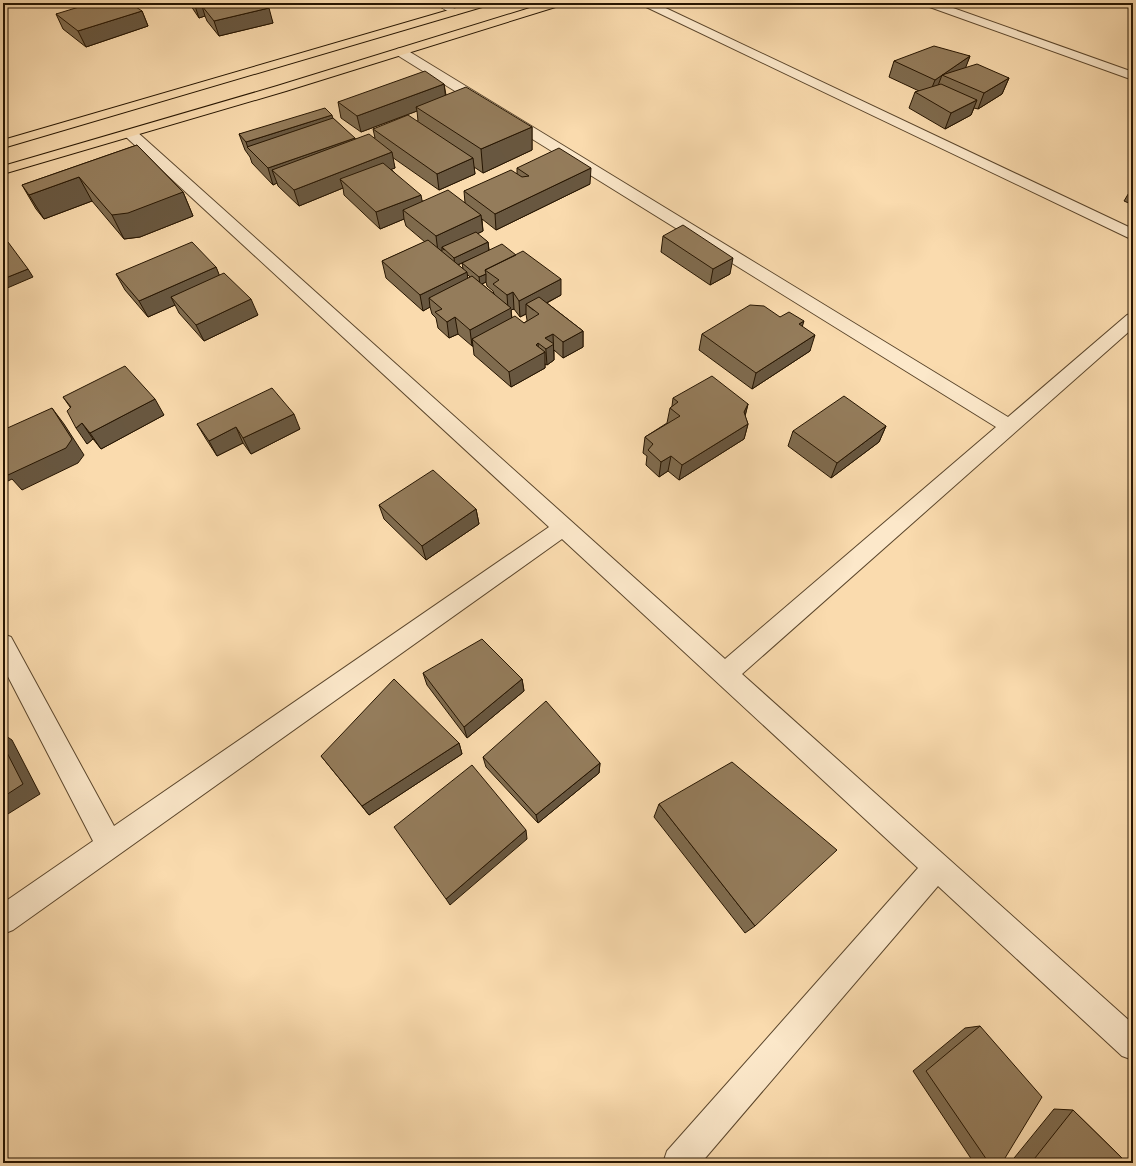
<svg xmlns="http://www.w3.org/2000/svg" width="1136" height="1166" font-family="Vollkorn,serif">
<rect width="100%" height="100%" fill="#fadbae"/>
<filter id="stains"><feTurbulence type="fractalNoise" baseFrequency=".005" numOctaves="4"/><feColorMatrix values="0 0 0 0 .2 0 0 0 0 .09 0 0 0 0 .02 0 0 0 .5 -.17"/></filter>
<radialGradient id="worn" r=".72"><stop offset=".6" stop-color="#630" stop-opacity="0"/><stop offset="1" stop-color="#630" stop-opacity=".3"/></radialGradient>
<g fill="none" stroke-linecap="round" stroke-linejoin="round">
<g stroke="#5b462c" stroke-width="1">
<path id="service" d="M433,3H445L460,12L455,15Z"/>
</g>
<g stroke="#5b462c" stroke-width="2">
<path id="minor" d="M640,3H655L1133,229V240L642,5Z
M922,3H939L1133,72V80L924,5Z
M401,48L405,49L1008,417L1127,315L1133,313V328L742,674L1133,1024V1060L1122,1056L938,886L701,1163H663L667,1151L918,868L562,539L13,930L3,934V903L93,841L3,667V634L11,637L114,826L549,527L126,137L124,134L126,131H136L725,659L996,427L397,55L395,52L397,49Z"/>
</g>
<g stroke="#261501" stroke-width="2">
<path id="primary" d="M473,3H491L489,5L3,148V140Z
M546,3H564L562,5L286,91L3,174V166L277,86Z"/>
</g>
<use href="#service" fill="#fce8ca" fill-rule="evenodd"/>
<use href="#minor" fill="#fce8ca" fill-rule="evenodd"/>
<use href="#primary" fill="#fadbae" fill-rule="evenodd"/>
</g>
<path fill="#7f6b4e" stroke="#261501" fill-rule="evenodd" d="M189,3H265L273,23L219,36L207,21L205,16L199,18Z
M142,11L148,26L86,47L63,29L56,14Z
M970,56L965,68L1009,78L1002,94L978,109L974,108L971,115L945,129L909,108L915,92L919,91L889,77L894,61Z
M444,84L446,95L532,127V150L483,173L474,167L475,174L439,190L392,157L395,168L391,169L422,201L465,203L464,191L517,174V168L590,184L496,230L482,219L483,231L477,234L488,242L489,250L561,295L547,303L583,331V347L563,358L554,350V360L547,365L545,364V368L511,387L474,355L473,346H472L458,334L449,338L438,328L436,318L432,314L430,307L423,311L386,278L382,261L425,242L406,226L404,219L380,229L344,195L343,188L299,206L278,186L277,183L273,185L252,163L250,157L245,150L239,134L333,118L355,139L375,138L373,129L418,121L417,111L361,132L341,118L338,102ZM462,263L463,269L458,265ZM467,275H468L470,277L468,279ZM486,282L487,286L493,291L494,294L482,284ZM514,309L520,317L526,314L527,320V321L524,323L512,318L511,310Z
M137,145L183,192L193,216L140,237L124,239L92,201L44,219L36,209L22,185Z
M1133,186V205L1124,201Z
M663,236L730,274L710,285L661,252Z
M216,267L219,275L258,315L204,341L179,313L175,305L148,317L125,290L116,274Z
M780,317L802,326L810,351L752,389L699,350L702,334Z
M63,397L164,415L101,449L93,439L87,444L70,407Z
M673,398L748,404L745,416L748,424L744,439L679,480L668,471L659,477L646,465L647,456L643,453L645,437L667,423L670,408L672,406Z
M197,424L300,429L251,454L243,443L217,456L206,439Z
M886,426L879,442L831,478L788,446L793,431Z
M379,505L476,509L479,524L426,560L384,519Z
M423,673L522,679L524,691L467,738L427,685Z
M459,743L462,754L369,815L321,756Z
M483,757L600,763L599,773L538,823L486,767Z
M659,804L755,926L745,933L654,817Z
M980,1026L1002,1163H974L913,1071L965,1028Z
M1054,1109L1073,1110L1127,1163H1010Z"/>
<path fill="#685740" stroke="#261501" d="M194,3H236L202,6L205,16L199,18Z
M269,8L273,23L219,36L214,21Z
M142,11L148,26L86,47L78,31Z
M970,56L964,72L942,75Z
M942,75L936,91L929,95L935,80Z
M1009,78L1002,94L978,109L984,93Z
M444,84L446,100L416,107L417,111L361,132L357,116Z
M977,100L971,115L945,129L951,113Z
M332,115L336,131L248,148L246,142Z
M532,127V150L483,173L481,149Z
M355,138L359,154L272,170L277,183L273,185L268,168Z
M392,152L395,168L348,186L340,179L343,188L299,206L294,190Z
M473,158L475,174L439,190L437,174Z
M591,168L590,184L496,230L495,214Z
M79,177L92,201L44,219L29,195Z
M183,192L193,216L140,237L124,239L112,215Z
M421,195L424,211L403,210L404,219L380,229L376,212Z
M481,215L483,231L444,250L442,247V251L438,252L436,236Z
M488,242L489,251L455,266L454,258Z
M733,258L730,274L710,285L713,269Z
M216,267L223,284L171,297L175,305L148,317L139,301Z
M28,269L33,277L5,289L3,286V279Z
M467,272L469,289L429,298L430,307L423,311L420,295Z
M486,274V282L480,285L479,277Z
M561,279V295L533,310L526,304V314L520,317L519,301Z
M513,292L514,309L511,310L512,324L472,339L473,346H472L470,330L508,309L507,295Z
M251,299L258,315L204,341L196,325Z
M455,317L458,334L449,338L447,322Z
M804,321L799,337V324Z
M583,331V347L563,358V342Z
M553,334L554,360L547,365L545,338Z
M815,335L810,351L752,389L756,373Z
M538,343L539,355L545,352V368L511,387L509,372Z
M155,399L164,415L101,449L90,433Z
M748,404L744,420V412Z
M52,408L64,424L84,455L78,463L22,490L12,479L6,482L3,479V464Z
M294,414L300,429L251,454L243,438Z
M82,423L93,439L87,444L76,428Z
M748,424L744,439L679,480L682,465Z
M886,426L879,442L831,478L837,463Z
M236,427L243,443L217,456L209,441Z
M671,456L668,471L659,477L661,462Z
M476,509L479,524L426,560L422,546Z
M522,679L524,691L467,738L464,727Z
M3,734L12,740L40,794L3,817Z
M459,743L462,754L369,815L362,806Z
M600,763L599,773L538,823L536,815Z
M526,830L527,839L450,905L446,899Z"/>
<path fill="#947c5b" stroke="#261501" d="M92,3H130L142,11L78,31L56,14Z
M215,3H265L269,8L214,21L202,6Z
M934,46L970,56L935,80L894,61Z
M977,64L1009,78L984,93L942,75Z
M425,71L444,84L357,116L338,102Z
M941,84L977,100L951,113L915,92Z
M466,87L532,127L481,149L416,107Z
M325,108L332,115L246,142L239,134Z
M408,115L473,158L437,174L373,129Z
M333,118L355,138L268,168L247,147Z
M369,134L392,152L294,190L272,170Z
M137,145L183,192L128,213L112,215L79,177L29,195L22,185Z
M559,148L591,168L495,214L464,191L511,170L522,177L529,176L517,168Z
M383,163L421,195L376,212L340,179Z
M448,190L481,215L436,236L403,210Z
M683,225L733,258L713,269L663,236Z
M476,232L488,242L454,258L442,247Z
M428,240L467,272L420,295L382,261Z
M8,242L28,269L3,279V244Z
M192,242L216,267L139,301L116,274Z
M502,244L516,255L485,270L486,274L479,277L462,263Z
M523,251L561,279L519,301L513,292L507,295L493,284L499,280L485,270Z
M224,273L251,299L196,325L171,297Z
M472,276L511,308L470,330L455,317L447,322L435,312L442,309L429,298Z
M539,297L583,331L563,342L553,334L545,338L554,344L546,349L538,343L536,345L545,352L509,372L472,339L515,316L524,323L539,314L526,304Z
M750,305L764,306L780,317L789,312L804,321L799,324L815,335L756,373L702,334Z
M125,366L155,399L90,433L82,423L76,428L67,411L71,407L63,397Z
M712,376L748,404L744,412L748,424L682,465L671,456L661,462L648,450L653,444L645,437L680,416L670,408L678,402L673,398Z
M272,388L294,414L243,438L236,427L209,441L197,424Z
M844,396L886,426L837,463L793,431Z
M52,408L72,439L66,448L8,475L3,465V430Z
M433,470L476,509L422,546L379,505Z
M482,639L522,679L464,727L423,673Z
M394,679L459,743L362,806L321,756Z
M546,701L600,763L536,815L483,757Z
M3,745L23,784L3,797Z
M732,762L837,850L755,926L659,804Z
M472,765L526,830L446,899L394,827Z
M980,1026L1042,1097L1002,1163H989L926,1071Z
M1073,1110L1127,1163H1031Z"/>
<rect width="1136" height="1166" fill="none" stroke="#fadbae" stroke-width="16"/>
<rect x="4" y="4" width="1128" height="1158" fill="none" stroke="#261501" stroke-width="2"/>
<rect x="8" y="8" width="1120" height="1150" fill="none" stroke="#261501"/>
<rect width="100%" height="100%" filter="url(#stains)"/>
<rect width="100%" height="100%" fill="url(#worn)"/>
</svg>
